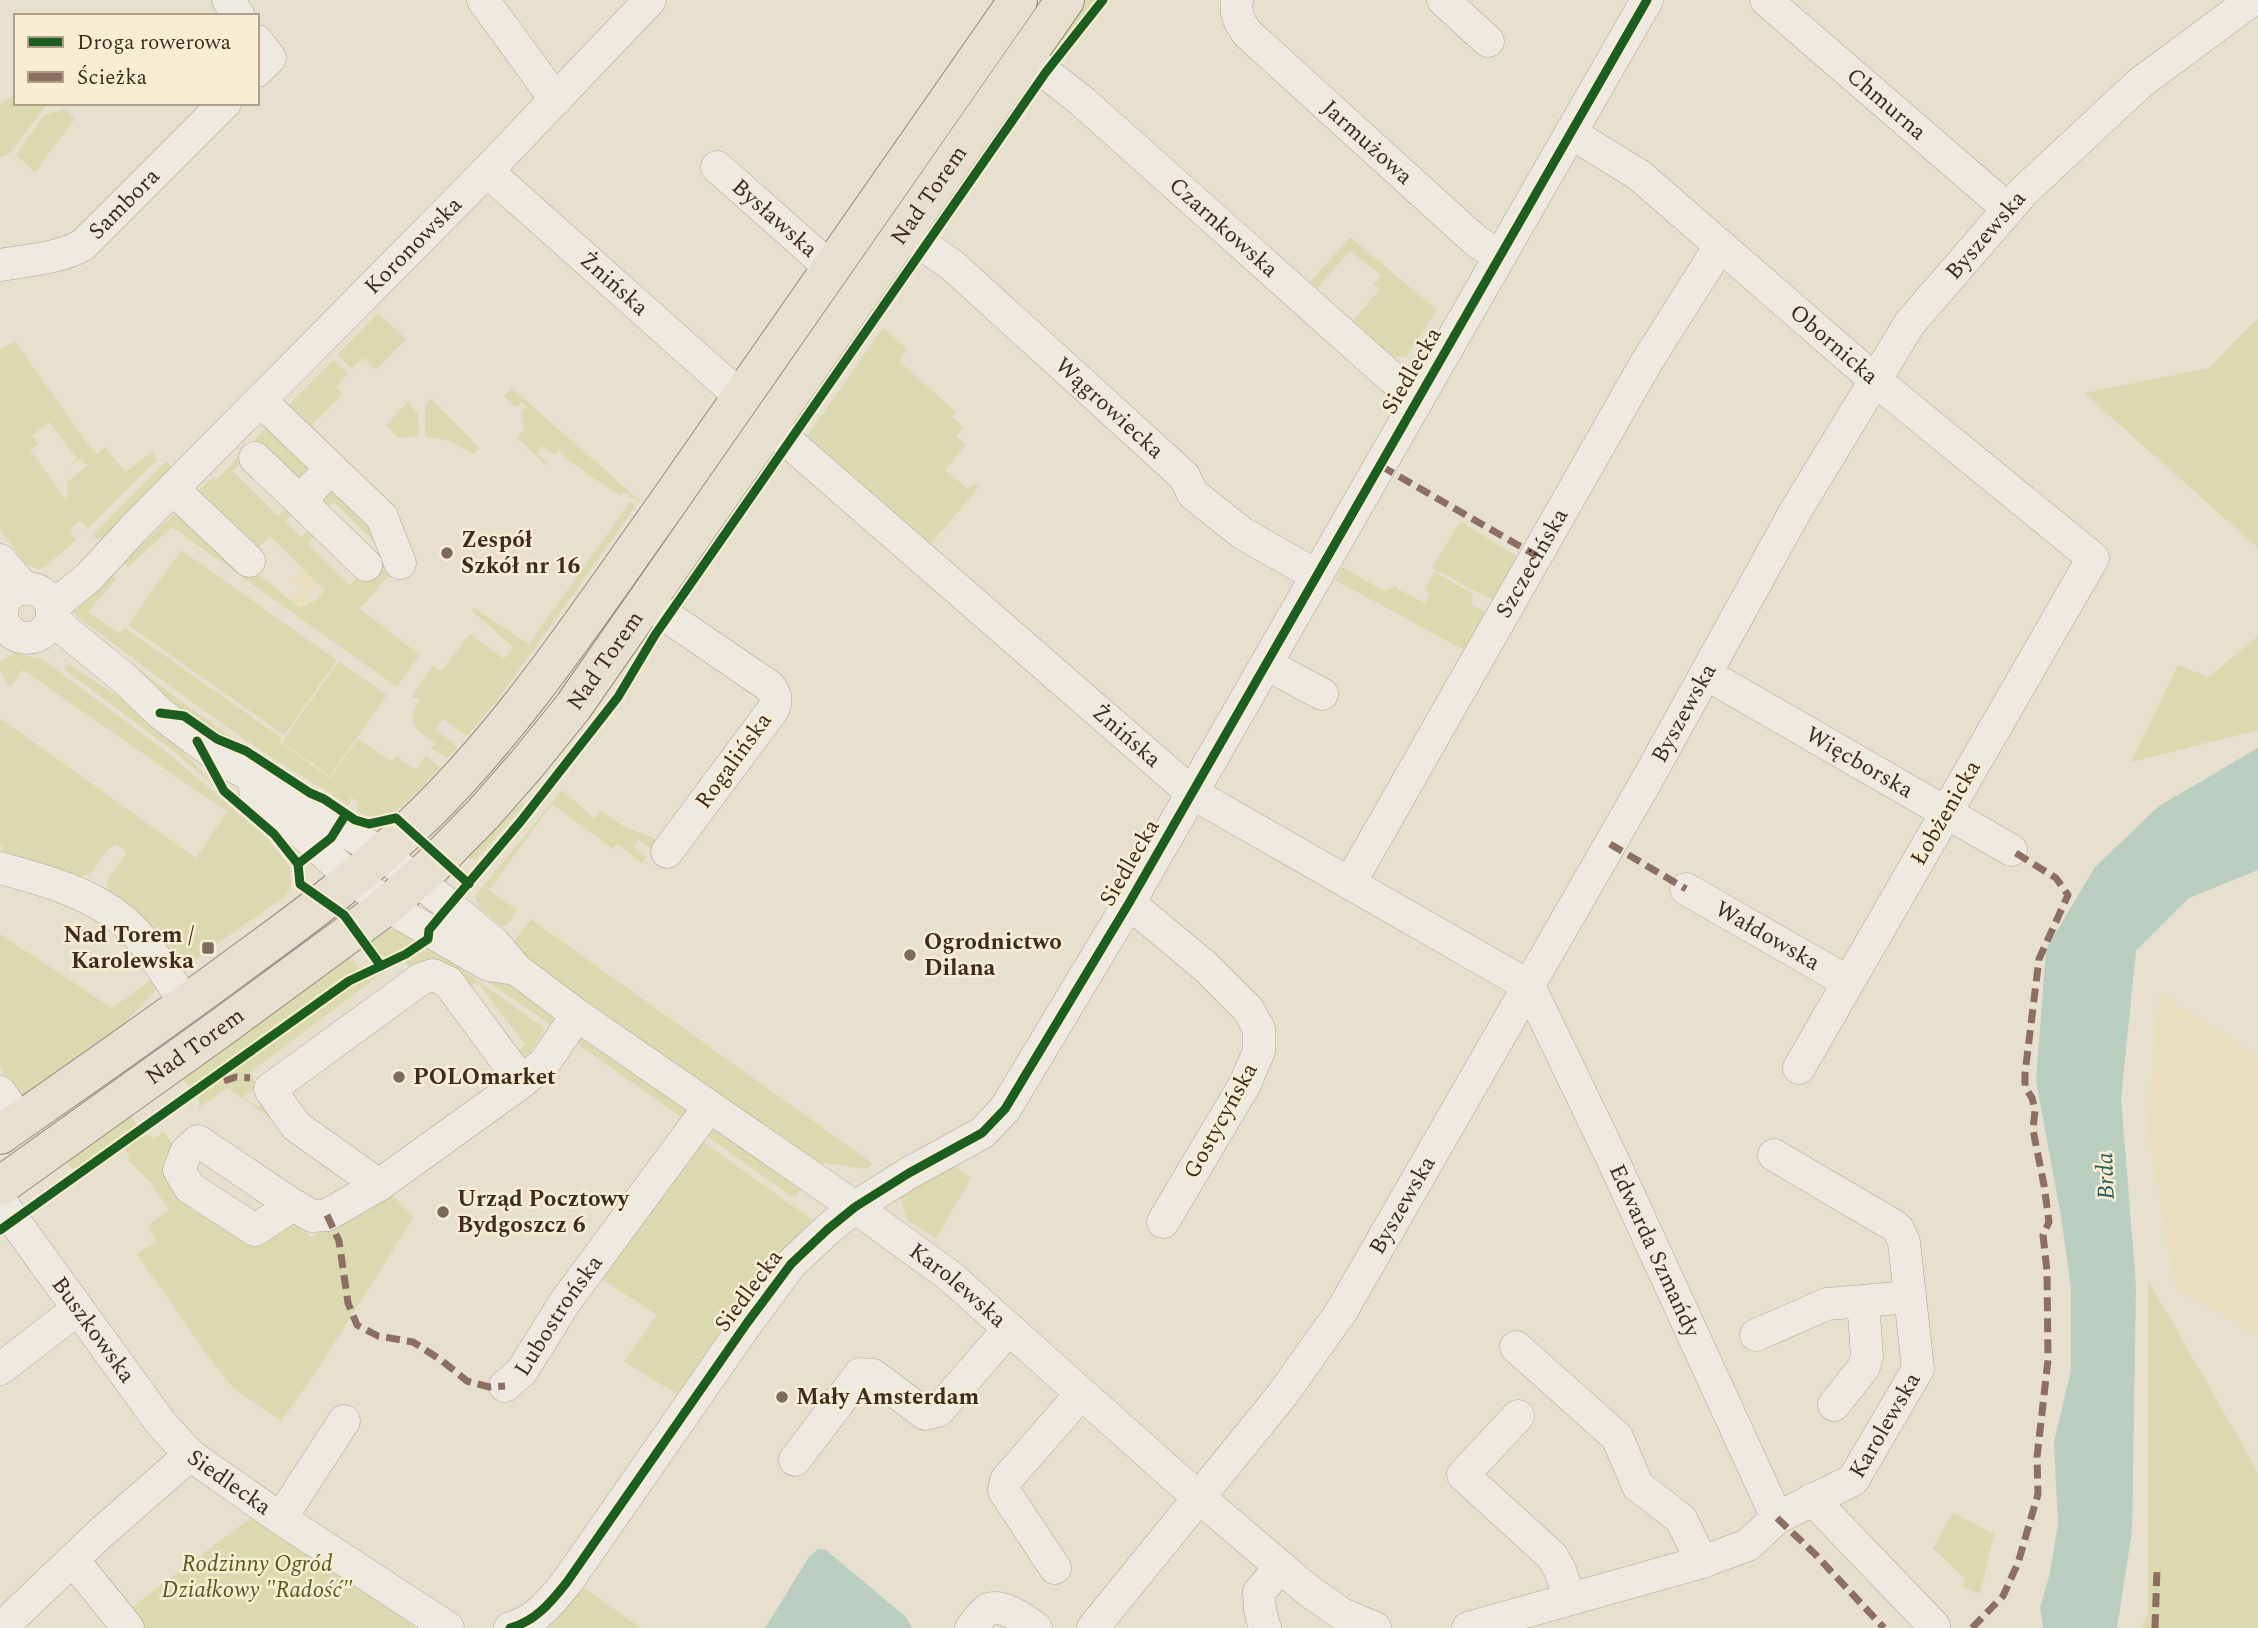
<svg xmlns="http://www.w3.org/2000/svg" width="2258" height="1628" font-family="Spectral,serif">
<rect width="100%" height="100%" fill="#e8e0ce"/>
<path fill="#e9dfbe" d="M303,569L318,583L307,595L314,602L304,604L301,608L291,600L303,587L300,584L298,586L292,581Z
M2159,993L2258,1057V1335L2176,1289L2148,1129Z"/>
<path fill="#dad9af" fill-rule="evenodd" d="M1079,0H1099L1052,61L1044,54Z
M16,94V103H44L46,106L8,155L0,157V104Z
M65,109L75,119L35,172L16,155L44,115Z
M1350,237L1437,310L1406,357H1388L1350,324L1380,289L1374,284L1381,275L1350,251L1317,288L1310,282Z
M378,313L406,339L376,370L363,358L352,369L337,355Z
M2258,318V548L2084,393L2209,368Z
M883,328L907,349L899,361L956,412L953,417L963,427L956,436L966,445L945,470L968,489L974,484L979,487L931,544L807,436Z
M15,341L90,447L97,454L105,447L125,472L152,452L157,460L88,529L80,521L70,530L76,540L46,566L39,569L25,564L0,529V349ZM49,422L77,458L70,466L80,458L87,466L67,482V501L30,450L38,444L32,435Z
M333,360L348,374L336,387L343,394L307,430L285,409Z
M512,388L640,501L639,502L624,492L620,496L563,457L564,455L559,451L555,455L542,446L537,454L548,463L546,465L517,438L524,428L521,412L527,406L522,402L515,407L504,397Z
M431,398L479,448L474,454L447,440L425,437V406Z
M408,402L418,414L419,436L399,438L386,425Z
M269,425L309,461C314,471 310,477 303,484L260,445L233,471L278,516L287,507H294V512L285,521L301,537L312,526H315L318,532L308,544L350,585L384,552L334,502L323,512L313,502L329,486C358,513 382,531 392,571L360,609L420,655L397,687L172,527L128,567L123,562L183,506L188,510L193,504L189,500L210,479L218,478ZM270,536L325,590L314,602L300,608L242,561L248,556L263,567L265,564L255,557L254,552Z
M167,461L175,473L103,539L93,537L92,535Z
M630,502L636,506L499,698L467,736L443,719L436,729L458,747L447,759L431,748L435,743C416,729 404,723 420,700L411,697L433,665L441,671L470,634L504,659L513,647L472,611L474,608L529,644Z
M1460,521L1518,557L1493,600L1432,568Z
M181,550L337,660L284,735L128,625Z
M1342,567L1384,591L1397,586L1398,589L1425,603L1430,594L1425,590L1434,572L1473,594L1471,604L1486,613L1464,650L1335,580Z
M111,574L116,579L88,612L120,634L125,628L282,738L280,742L330,778L358,739L392,762L396,756L416,770L426,756L440,767C420,789 390,832 357,811L358,802L351,797L349,806C321,786 291,771 262,751C198,708 137,661 75,615L73,611L76,606Z
M92,633L183,703L247,748L203,727L88,634Z
M2258,636V730L2131,762L2178,665L2209,677Z
M15,653L42,659L167,752L267,838L290,867L291,886L285,897L215,945L212,942L201,950L204,954L176,974L112,898L106,882L126,854L123,848L115,844C103,851 100,864 90,873C75,885 18,861 0,856L3,847L0,845V718L196,858L227,812L23,670L10,688L0,671V661Z
M339,661L387,695L330,776L282,742Z
M66,665H70L136,708L170,738L217,788L172,750L66,671L64,668Z
M562,790L595,819L601,811L623,826L658,840L651,849L639,840L633,847L646,857L642,863L617,844L613,849L552,804L489,890L517,910L507,925L501,926L478,906L476,895Z
M523,801L522,808L478,857L473,860L464,857Z
M531,919L872,1163L866,1169L818,1162L814,1167L702,1091L517,952L513,942Z
M393,929H402L421,936L405,948L380,960L365,939L379,932Z
M0,934L112,1008L157,976L160,986L123,1025L15,1102L7,1088L0,1064Z
M436,946L451,952L546,1005L555,1018V1028Z
M428,948L433,949L543,1027L544,1032L530,1052L524,1056L518,1052L525,1044L477,982L466,990L413,972L405,962Z
M347,951L360,969L344,976L190,1087L180,1077Z
M384,972L249,1073L258,1086L243,1097L257,1107L268,1099L293,1133L227,1088L199,1108V1096L354,985Z
M579,1034L689,1109L688,1122L572,1040Z
M132,1114L136,1125L74,1170L63,1161Z
M710,1125L803,1185L796,1196H791L701,1132Z
M164,1132L176,1149V1190L285,1219L299,1226L303,1233L306,1231L311,1238L381,1190L390,1193L414,1217L314,1375L281,1421L233,1388L205,1352L137,1254L157,1241L149,1229L151,1222L169,1210L150,1182L128,1160L130,1157L125,1149L144,1135H150L154,1139Z
M698,1138L812,1220L771,1262L677,1394L624,1362L657,1315L602,1279Z
M953,1165L971,1178L937,1237H934L907,1220L900,1196Z
M2148,1280L2258,1472V1628H2141L2148,1614Z
M257,1513L416,1628H104Z
M1953,1513L1994,1534L1980,1594L1962,1587L1965,1579L1933,1548Z
M583,1587L641,1628H548L555,1622Z"/>
<path fill="#bacdc1" d="M2258,748V870L2189,898L2136,951L2121,1098L2136,1286L2132,1531L2117,1628H2043L2040,1608L2050,1573L2058,1523L2054,1442L2071,1370V1288L2061,1216L2036,1081L2046,949L2095,867L2159,806Z
M818,1549L826,1550L906,1617L912,1628H765L809,1557Z"/>
<g fill="none" stroke-linecap="round" stroke-linejoin="round">
<g stroke="#ada497" stroke-width="33">
<g id="minor">
<path d="M228,0L239,16"/>
<path d="M483,0L556,100"/>
<path id="s1" d="M1237,0C1235,15 1239,22 1248,34L1476,241L1499,256"/>
<path d="M1443,0L1488,41"/>
<path id="s2" d="M1766,0L2008,209"/>
<path d="M257,41L270,58L257,71"/>
<path id="s3" d="M1026,57L1083,102L1392,378L1419,397"/>
<path id="s4" d="M1571,133L1639,175L1875,380L2093,558L1799,1068"/>
<path id="s5" d="M717,167L832,269"/>
<path id="s6" d="M487,171L741,397"/>
<path id="s7" d="M904,232L952,265L1184,476L1193,494L1242,533L1317,576"/>
<path id="s8" d="M0,265C28,260 58,259 83,245L225,103"/>
<path d="M261,401L382,517L400,563"/>
<path id="s9" d="M769,425L1192,793L1529,986L1611,1156L1777,1518"/>
<path d="M255,458L300,501"/>
<path d="M331,468L300,501L366,565"/>
<path d="M173,489L249,561"/>
<path d="M0,560L25,589"/>
<circle cx="27" cy="613" r="25"/>
<path d="M646,602L769,686C776,695 778,700 772,711L667,852"/>
<path id="s10" d="M53,610L57,603L89,577L134,528L487,171L650,0"/>
<path id="s11" d="M52,613L61,627L125,679L160,713L197,741L229,764L309,808L382,854L449,905L494,943L516,969L577,1015L855,1207L951,1277L1174,1476L1309,1591L1342,1614L1375,1628"/>
<path d="M1266,664L1322,694"/>
<path id="s12" d="M1706,674L2011,850"/>
<path d="M255,791L353,879L404,916L488,965L516,969"/>
<path d="M0,868C44,880 93,893 128,925C151,947 168,978 186,1004"/>
<path id="s13" d="M1350,883L1646,363L1720,246"/>
<path id="s14" d="M1686,889L1848,982"/>
<path d="M1129,903L1207,968L1248,1009L1259,1029V1051L1245,1084L1163,1222"/>
<path d="M0,1092L20,1121"/>
<path d="M379,1185L296,1126L270,1089L421,979L433,975L448,982L522,1082"/>
<path id="s15" d="M0,1201L160,1422L190,1455"/>
<path d="M290,1203L287,1209L255,1230L190,1188L179,1170L186,1152L198,1141L290,1203L312,1216L327,1215L379,1185L522,1082L545,1062L577,1015"/>
<path d="M1756,1335L1827,1304L1910,1297"/>
<path d="M1516,1347L1617,1437L1638,1486L1681,1519L1702,1562"/>
<path d="M0,1369L78,1309"/>
<path id="s16" d="M505,1386L522,1371L565,1302L709,1107"/>
<path d="M1834,1405L1864,1367L1867,1356L1863,1301"/>
<path d="M1518,1416L1463,1475L1552,1556L1560,1570L1570,1599"/>
<path d="M795,1460L860,1374L873,1375L925,1414L938,1411L1009,1329"/>
<path d="M1812,1499L1934,1626"/>
<path d="M281,1518L344,1421"/>
<path d="M73,1560L128,1628"/>
<path d="M1055,1568L1004,1491L1006,1480L1081,1394"/>
<path id="s17" d="M1,1628L102,1532L190,1455L274,1514L448,1628"/>
<path d="M510,1628C536,1621 551,1602 567,1582L747,1323L791,1264L828,1229L855,1207L909,1173L982,1133L1005,1109L1129,903L1647,0"/>
<path d="M971,1628C976,1623 981,1614 987,1610C1001,1602 1025,1620 1036,1628"/>
<path id="s18" d="M1093,1628L1282,1395L1341,1312L1647,780L1796,510L1910,323L2024,191L2140,83L2252,0"/>
<path d="M1265,1628L1260,1610L1259,1592L1281,1567"/>
<path id="s19" d="M1468,1628L1702,1562L1748,1545L1777,1518L1853,1480L1918,1369L1904,1242L1898,1229L1893,1225L1774,1155"/>
</g>
</g>
<g stroke="#938a7e" stroke-width="40">
<g id="major">
<path d="M0,1135C80,1079 161,1023 240,964C305,917 368,870 426,813C518,722 589,613 664,508C783,340 900,170 1018,0"/>
<path id="s20" d="M0,1186L222,1027L388,905L433,865L483,814L526,765L573,707L1065,0"/>
</g>
</g>
<use href="#minor" stroke="#efeae1" stroke-width="32"/>
<use href="#major" stroke="#e7e0d1" stroke-width="38"/>
<path stroke="#8d6e63" stroke-width="7" stroke-dasharray="14 7" stroke-linecap="butt" d="M1381,466L1537,556
M1610,844L1686,889
M224,1081L236,1077L250,1078
M327,1215L339,1241L348,1303L357,1325L378,1336L413,1342L441,1360L467,1381L489,1387L505,1386
M1777,1518L1815,1554L1884,1628
M1972,1628L2003,1596L2018,1563L2038,1494L2037,1457L2048,1360L2047,1271L2043,1235L2049,1222L2044,1185L2033,1130L2035,1110L2032,1098L2025,1087V1073L2039,959L2068,895L2056,878L2011,850
M2155,1628L2157,1569"/>
<g stroke="#f9edd4" stroke-width="13">
<path id="cycleway" d="M160,713L184,716L217,739L246,751L310,793L324,799L355,820L369,824L396,818L469,884
M197,741L224,791L274,834L298,864
M346,814L331,838L298,864L300,884L344,915L381,966
M0,1230L349,981L406,954L428,939L429,930L443,913L521,821L618,697L655,635L1046,72L1103,0
M510,1628C536,1621 551,1602 567,1582L747,1323L791,1264L828,1229L855,1207L909,1173L982,1133L1005,1109L1129,903L1647,0"/>
</g>
<use href="#cycleway" stroke="#1b5e20" stroke-width="9"/>
</g>
<g fill="#7a6b5b" stroke="#f9edd4" stroke-width="2.5">
<circle cx="447" cy="553" r="7"/>
<rect x="201" y="941" width="14" height="14" rx="3.5"/>
<circle cx="910" cy="955" r="7"/>
<circle cx="399" cy="1077" r="7"/>
<circle cx="443" cy="1212" r="7"/>
<circle cx="782" cy="1397" r="7"/>
</g>
<g text-anchor="middle" dominant-baseline="central" stroke-width="5" stroke-linejoin="round" paint-order="stroke">
<g font-size="23" fill="#3e2c1d" stroke="#f9edd4">
<text stroke="none"><textPath href="#s2" startOffset="159">Chmurna</textPath></text>
<text stroke="none"><textPath href="#s1" startOffset="198">Jarmużowa</textPath></text>
<text stroke="none"><textPath href="#s20" startOffset="1374">Nad Torem</textPath></text>
<text stroke="none"><textPath href="#s8" startOffset="144">Sambora</textPath></text>
<text stroke="none"><textPath href="#s5" startOffset="77">Bysławska</textPath></text>
<text stroke="none"><textPath href="#s3" startOffset="261">Czarnkowska</textPath></text>
<text stroke="none"><textPath href="#s18" startOffset="1659">Byszewska</textPath></text>
<text stroke="none"><textPath href="#s10" startOffset="513">Koronowska</textPath></text>
<text stroke="none"><textPath href="#s6" startOffset="170">Żnińska</textPath></text>
<text stroke="none"><textPath href="#s4" startOffset="338">Obornicka</textPath></text>
<text transform="translate(1412 371) rotate(-60)">Siedlecka</text>
<text stroke="none"><textPath href="#s7" startOffset="271">Wągrowiecka</textPath></text>
<text stroke="none"><textPath href="#s13" startOffset="368">Szczecińska</textPath></text>
<text stroke="none"><textPath href="#s20" startOffset="807">Nad Torem</textPath></text>
<text stroke="none"><textPath href="#s18" startOffset="1092">Byszewska</textPath></text>
<text stroke="none"><textPath href="#s9" startOffset="474">Żnińska</textPath></text>
<text transform="translate(734 761) rotate(-54)">Rogalińska</text>
<text stroke="none"><textPath href="#s12" startOffset="177">Więcborska</textPath></text>
<text transform="translate(1946 813) rotate(-60)">Łobżenicka</text>
<text transform="translate(1130 863) rotate(-60)">Siedlecka</text>
<text stroke="none"><textPath href="#s14" startOffset="94">Wałdowska</textPath></text>
<text stroke="none"><textPath href="#s20" startOffset="240">Nad Torem</textPath></text>
<text transform="translate(1221 1121) rotate(-61)">Gostycyńska</text>
<text stroke="none"><textPath href="#s18" startOffset="525">Byszewska</textPath></text>
<text stroke="none"><textPath href="#s9" startOffset="1242">Edwarda Szmańdy</textPath></text>
<text stroke="none"><textPath href="#s11" startOffset="1132">Karolewska</textPath></text>
<text transform="translate(749 1291) rotate(-53)">Siedlecka</text>
<text stroke="none"><textPath href="#s16" startOffset="89">Lubostrońska</textPath></text>
<text stroke="none"><textPath href="#s15" startOffset="159">Buszkowska</textPath></text>
<text stroke="none"><textPath href="#s19" startOffset="480">Karolewska</textPath></text>
<text stroke="none"><textPath href="#s17" startOffset="304">Siedlecka</textPath></text>
</g>
<g font-size="23" font-weight="bold" fill="#3e2c1d" stroke="#f9edd4" text-anchor="start">
<text x="461" y="540">Zespół<tspan x="461" dy="26">Szkół nr 16</tspan></text>
<text x="194" y="935" text-anchor="end">Nad Torem /<tspan x="194" dy="26">Karolewska</tspan></text>
<text x="924" y="942">Ogrodnictwo<tspan x="924" dy="26">Dilana</tspan></text>
<text x="413" y="1077">POLOmarket</text>
<text x="457" y="1199">Urząd Pocztowy<tspan x="457" dy="26">Bydgoszcz 6</tspan></text>
<text x="796" y="1397">Mały Amsterdam</text>
</g>
<g font-size="23" font-style="italic" fill="#505d21" stroke="#f9edd4">
<text x="257" y="1564">Rodzinny Ogród<tspan x="257" dy="26">Działkowy "Radość"</tspan></text>
</g>
<g font-size="24" font-style="italic" fill="#2b5f5a" stroke="#f9edd4">
<text transform="translate(2106 1176) rotate(-92)">Brda</text>
</g>
</g>
<rect x="14" y="14" width="245" height="91" fill="#f9edd4" stroke="#aea08b" stroke-width="2"/>
<rect x="28" y="37" width="35" height="10" fill="#1b5e20" stroke="#aea08b" stroke-width="2"/>
<text x="77" y="49" font-size="21" fill="#3e2c1d">Droga rowerowa</text>
<rect x="28" y="72" width="35" height="10" fill="#8d6e63" stroke="#aea08b" stroke-width="2"/>
<text x="77" y="84" font-size="21" fill="#3e2c1d">Ścieżka</text>
</svg>
